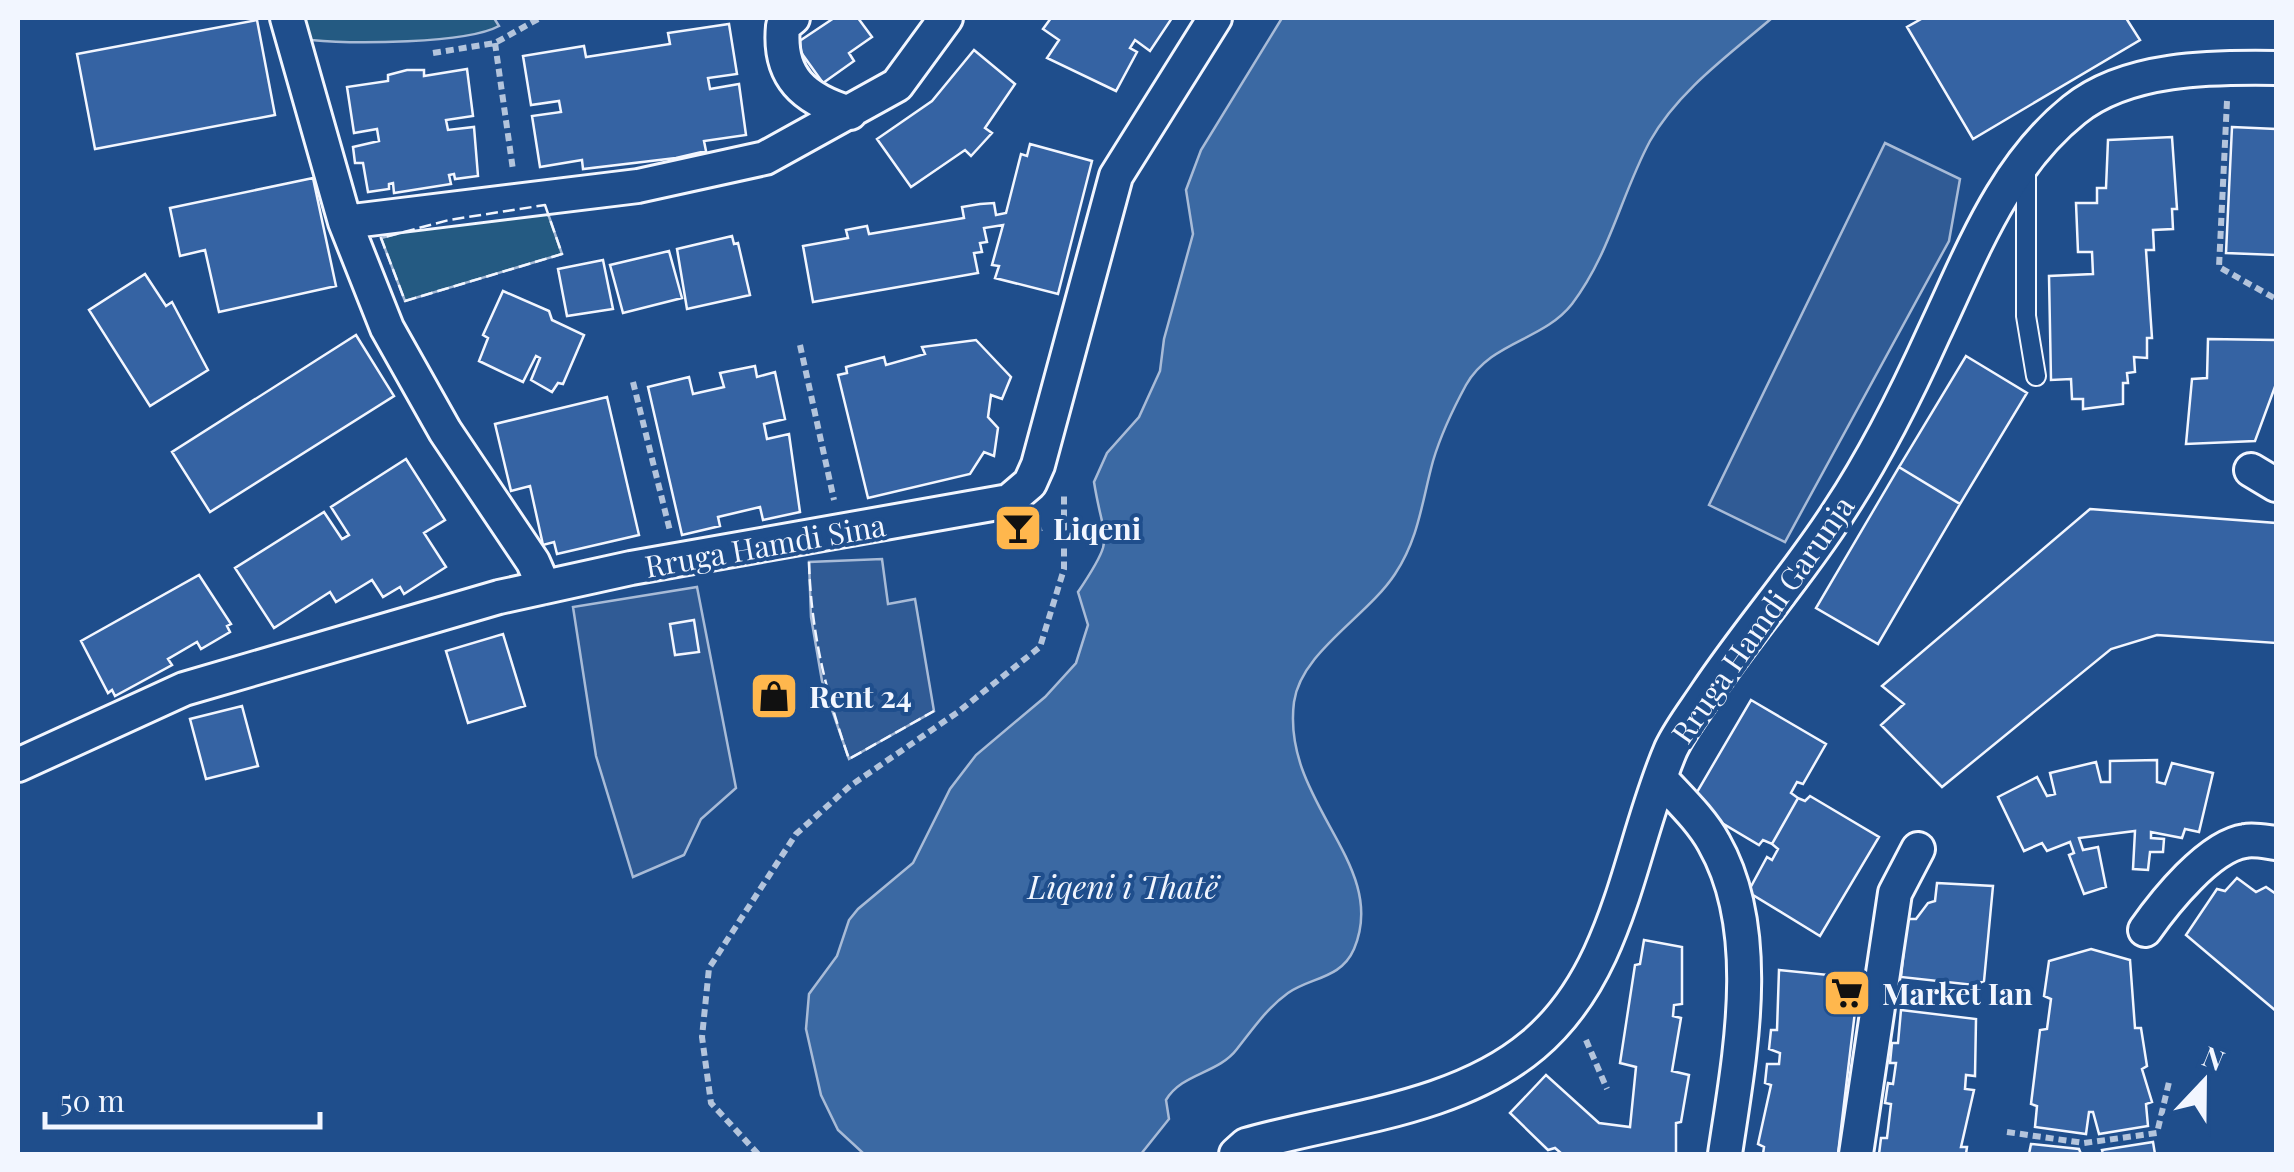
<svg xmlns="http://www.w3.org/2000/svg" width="2294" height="1172" font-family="'Playfair Display',serif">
<rect width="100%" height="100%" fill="#1f4e8c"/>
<path fill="#245a82" stroke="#a8bbd7" stroke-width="2.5" d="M303,18H494L499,26C466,44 351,44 311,40Z
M545,205L562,254L405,301L381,238L449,220Z"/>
<path fill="#305b95" stroke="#a8bbd7" stroke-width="2.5" d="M1885,143L1960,179L1949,241L1785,542L1709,505Z
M882,559L888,604L915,599L934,711L849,759L822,681L811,617L809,562Z
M697,587L736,788L701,819L684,855L633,877L596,756L573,607Z"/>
<path fill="#3b69a3" stroke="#a8bbd7" stroke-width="2.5" d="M1282,18H1772C1730,54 1678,91 1650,141C1621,195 1610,254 1572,304C1543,341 1491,341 1466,385C1453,409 1441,434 1433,461C1422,501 1419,538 1395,574C1367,617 1301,652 1294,702C1281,803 1390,864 1354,949C1341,979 1311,977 1288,993C1266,1009 1253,1029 1237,1049C1218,1074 1182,1073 1166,1100L1169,1119L1141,1154H864L838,1130L821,1095L806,1029L809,994L837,956L849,920L858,909L913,863L950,789L976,755L1045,697L1076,663L1088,625L1078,592C1117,534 1104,545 1094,482L1107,453L1139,417L1160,371L1164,339L1193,234L1186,190L1201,150Z"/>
<path fill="#3563a3" stroke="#f2f6ff" stroke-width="2.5" d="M834,18H858L872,37L849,53L854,61L823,83L795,44Z
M1051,18H1172L1150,51L1135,40L1130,48L1137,52L1116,91L1047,58L1059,40L1043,29Z
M1923,18H2126L2140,40L1973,139L1907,27Z
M257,20L275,115L95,149L77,54Z
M729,24L737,74L708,78L710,89L739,84L746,135L704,141L706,151L676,158L583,169L582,160L540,167L532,116L561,112L559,101L531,105L523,56L584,46L586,57L670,44L668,33Z
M974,50L1015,84L985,128L992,133L971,156L965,150L911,187L877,139L932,101Z
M467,69L473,116L446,120L448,130L474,127L478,176L455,179L454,174L449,175L451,184L394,193L393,183L389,184V189L368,192L363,163H355L353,147L379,141L377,129L354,133L347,87L388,81V75L407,70H424V76Z
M2232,127L2276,129V255L2226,253Z
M2172,137L2177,209H2172L2173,229L2153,230L2154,250H2146L2152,338H2147V358L2134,357L2135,372L2127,373L2128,383H2123V404L2083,409V399H2072L2071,379L2051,380L2049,276L2093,274L2092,252H2078L2076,203H2097V188H2106L2108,140Z
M1030,144L1092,161L1058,294L995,278L999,266L992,265L1003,225L984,228L987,242L980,243L982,252L974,253L978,273L813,302L803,246L848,238L846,230L867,226L869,234L964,218L962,207L980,204L994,203L996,215L1006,213L1021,154L1027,156Z
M313,178L336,286L219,312L205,250L180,256L170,208Z
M732,236L734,244L738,243L750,295L687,309L677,249Z
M669,251L682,298L623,313L610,265Z
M603,260L613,309L567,316L558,269Z
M145,274L166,306L172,302L208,370L150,406L89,310Z
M503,291L549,311L552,320L584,335L563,384L558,383L552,392L531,380L540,358L536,356L523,382L479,361L488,338L483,335Z
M356,335L394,396L210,512L172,452Z
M2208,339L2276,340V384L2255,441L2186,444L2192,379L2207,378Z
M976,340L1011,377L1002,399L991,395L988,417L998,428L994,456L984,452L970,474L868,498L838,375L847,373L846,367L884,357L886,365L925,354L922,347Z
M1966,356L2027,393L1960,504L1899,467Z
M755,366L757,377L775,372L785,419L764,424L767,439L789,434L800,512L763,520L760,507L718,517L720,526L682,535L648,387L689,377L693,394L724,387L720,373Z
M607,397L639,535L557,554L554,542L543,545L530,486L511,491L495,424Z
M406,459L445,520L424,533L446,567L404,594L400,587L383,597L372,580L336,602L330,592L274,628L235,568L324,512L342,539L349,535L331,507Z
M1899,467L1960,504L1878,644L1816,608Z
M1033,508L1041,530L1011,540L1003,517Z
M2090,509L2276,523V643L2157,635L2111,649L1942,787L1881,725L1904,704L1882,686Z
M199,575L231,624L227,626L230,632L201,649L197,642L168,659L172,665L115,696L112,690L108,693L81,641Z
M694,620L699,652L675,655L670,624Z
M503,634L525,706L468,723L446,651Z
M1751,700L1826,744L1803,784L1797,782L1791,793L1798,798L1772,844L1763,840L1759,845L1690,804Z
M242,706L258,766L206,779L190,719Z
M2157,760V782L2165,784L2172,763L2213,773L2199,832L2185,829L2182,838L2151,832V838L2164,839L2163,852H2150L2148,870L2133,869L2135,831L2079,838L2083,850L2098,847L2106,887L2084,894L2069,855L2074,853L2070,842L2047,851L2042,843L2024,851L1998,797L2037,777L2047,796L2055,794L2050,773L2096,762L2101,782H2110V761Z
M1810,796L1879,837L1820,936L1748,892L1767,857L1772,860L1778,849L1772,844L1798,798L1805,801Z
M2237,878L2256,892L2266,887L2276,894V1011L2186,935L2217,889L2225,891Z
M1937,883L1993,886L1984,981L1974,985L1901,977L1907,919H1916L1928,903L1935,901Z
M1644,940L1682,947V1004L1674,1005L1673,1016L1681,1018L1672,1071L1689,1075L1681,1122L1676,1123V1154H1562L1555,1148L1548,1150L1510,1113L1546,1075L1599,1123L1630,1127L1636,1067L1620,1063L1635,965L1640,964Z
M2091,949L2130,960L2135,1028H2141L2147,1066L2142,1069L2152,1102L2146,1104L2148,1126L2099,1134L2093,1112H2089L2086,1134L2035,1127L2037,1106L2031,1104L2040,1030L2047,1029L2051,999L2044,996L2049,961Z
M1779,970L1859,978L1838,1154H1763L1764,1147L1758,1144L1771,1085L1765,1083L1767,1064H1779L1780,1053L1769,1049L1771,1030H1777Z
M1901,1010L1976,1019L1975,1076L1966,1075L1965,1089L1974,1090L1961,1147H1967L1966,1154H1879L1881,1138H1887L1891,1104L1885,1103L1888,1083L1893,1084L1896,1063H1890L1892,1043H1898Z
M2153,1142L2155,1154H2103L2102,1150Z
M2031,1144L2079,1149L2081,1154H2029Z"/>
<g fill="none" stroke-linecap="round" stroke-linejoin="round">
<g stroke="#f2f6ff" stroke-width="22">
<path id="lane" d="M2026,162V316L2036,376"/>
</g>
<g stroke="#f2f6ff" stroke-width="38">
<path id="street" d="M287,18L345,222L387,328L445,431L533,562L544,587
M793,18L783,26C778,77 804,99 850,113
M345,222L638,186L765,158L897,85L946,18
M2251,470L2276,485
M18,765L184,689L499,597L631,568L1009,501L1030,483L1038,465L1116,176L1215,18
M1660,778C1678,798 1701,819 1714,843C1765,932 1739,1059 1725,1154
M2145,930C2164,903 2209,846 2245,841C2254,839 2267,842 2276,843
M1236,1154L1246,1145C1340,1118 1456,1110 1533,1045C1621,971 1628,849 1671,749C1680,730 1694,712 1706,694C1748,631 1798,575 1839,511C1876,455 1906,395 1934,333C1972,253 2003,167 2074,110C2127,67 2212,67 2276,68
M1856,1154L1895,893L1918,849"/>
</g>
<path stroke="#b3c4dc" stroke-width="6" stroke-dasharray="8 5" stroke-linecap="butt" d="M495,43L513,170
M433,53L495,43L540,18
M2227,101L2219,267L2276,299
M800,345L834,500
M633,382L670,531
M1586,1040L1607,1089
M2007,1132L2084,1143L2157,1133L2169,1082
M758,1154L711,1103L702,1037L709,968L796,834L850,786L958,712L1040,647L1064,569V495"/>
<use href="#lane" stroke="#1f4e8c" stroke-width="18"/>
<use href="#street" stroke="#1f4e8c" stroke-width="32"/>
<path stroke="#f2f6ff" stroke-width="2.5" stroke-dasharray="12 5" stroke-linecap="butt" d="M545,205L562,254L405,301L381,238L449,220Z
M809,562C811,633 826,693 849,759L934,711"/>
</g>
<defs>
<g id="bar-square" transform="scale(2.5)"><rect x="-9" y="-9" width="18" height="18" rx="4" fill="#ffb74d" stroke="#1f4e8c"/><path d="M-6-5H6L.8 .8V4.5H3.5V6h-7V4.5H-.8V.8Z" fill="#111"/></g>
<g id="shop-square" transform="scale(2.5)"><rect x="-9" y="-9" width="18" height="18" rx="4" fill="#ffb74d" stroke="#1f4e8c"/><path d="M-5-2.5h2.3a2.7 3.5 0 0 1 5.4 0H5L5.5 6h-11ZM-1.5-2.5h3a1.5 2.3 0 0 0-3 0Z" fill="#111"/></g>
<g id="supermarket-square" transform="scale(2.5)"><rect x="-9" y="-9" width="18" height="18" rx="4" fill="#ffb74d" stroke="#1f4e8c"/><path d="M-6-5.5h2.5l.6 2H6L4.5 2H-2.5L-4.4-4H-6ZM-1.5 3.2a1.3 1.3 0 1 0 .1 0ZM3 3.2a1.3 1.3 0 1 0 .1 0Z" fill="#111"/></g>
</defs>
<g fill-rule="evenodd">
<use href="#bar-square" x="1018" y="528"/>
<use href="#shop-square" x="774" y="696"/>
<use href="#supermarket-square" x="1847" y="993"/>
</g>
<g text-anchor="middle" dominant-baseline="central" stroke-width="8" stroke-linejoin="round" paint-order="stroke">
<g font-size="30" font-weight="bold" fill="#f2f6ff" stroke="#1f4e8c" text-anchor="start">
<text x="1053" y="528">Liqeni</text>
<text x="809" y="696">Rent 24</text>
<text x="1882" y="993">Market Ian</text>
</g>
<g font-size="30" fill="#f2f6ff" stroke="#1f4e8c">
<text transform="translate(765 545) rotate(-10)">Rruga Hamdi Sina</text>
<text transform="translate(1762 619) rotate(-55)">Rruga Hamdi Garunja</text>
</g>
<g font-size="32" font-style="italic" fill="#f2f6ff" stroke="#1f4e8c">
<text x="1123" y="885">Liqeni i Thatë</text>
</g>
</g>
<rect width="2294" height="1172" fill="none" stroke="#f2f6ff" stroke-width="40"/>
<g transform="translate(2204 1082) rotate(22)" stroke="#1f4e8c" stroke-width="8" paint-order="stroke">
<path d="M0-8L18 38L0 25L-18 38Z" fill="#f2f6ff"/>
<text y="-15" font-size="28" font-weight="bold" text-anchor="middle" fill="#f2f6ff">N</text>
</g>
<path d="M45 1112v15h275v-15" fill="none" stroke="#f2f6ff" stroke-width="5"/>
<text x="60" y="1112" font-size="30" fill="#f2f6ff" stroke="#1f4e8c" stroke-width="8" paint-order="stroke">50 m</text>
</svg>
